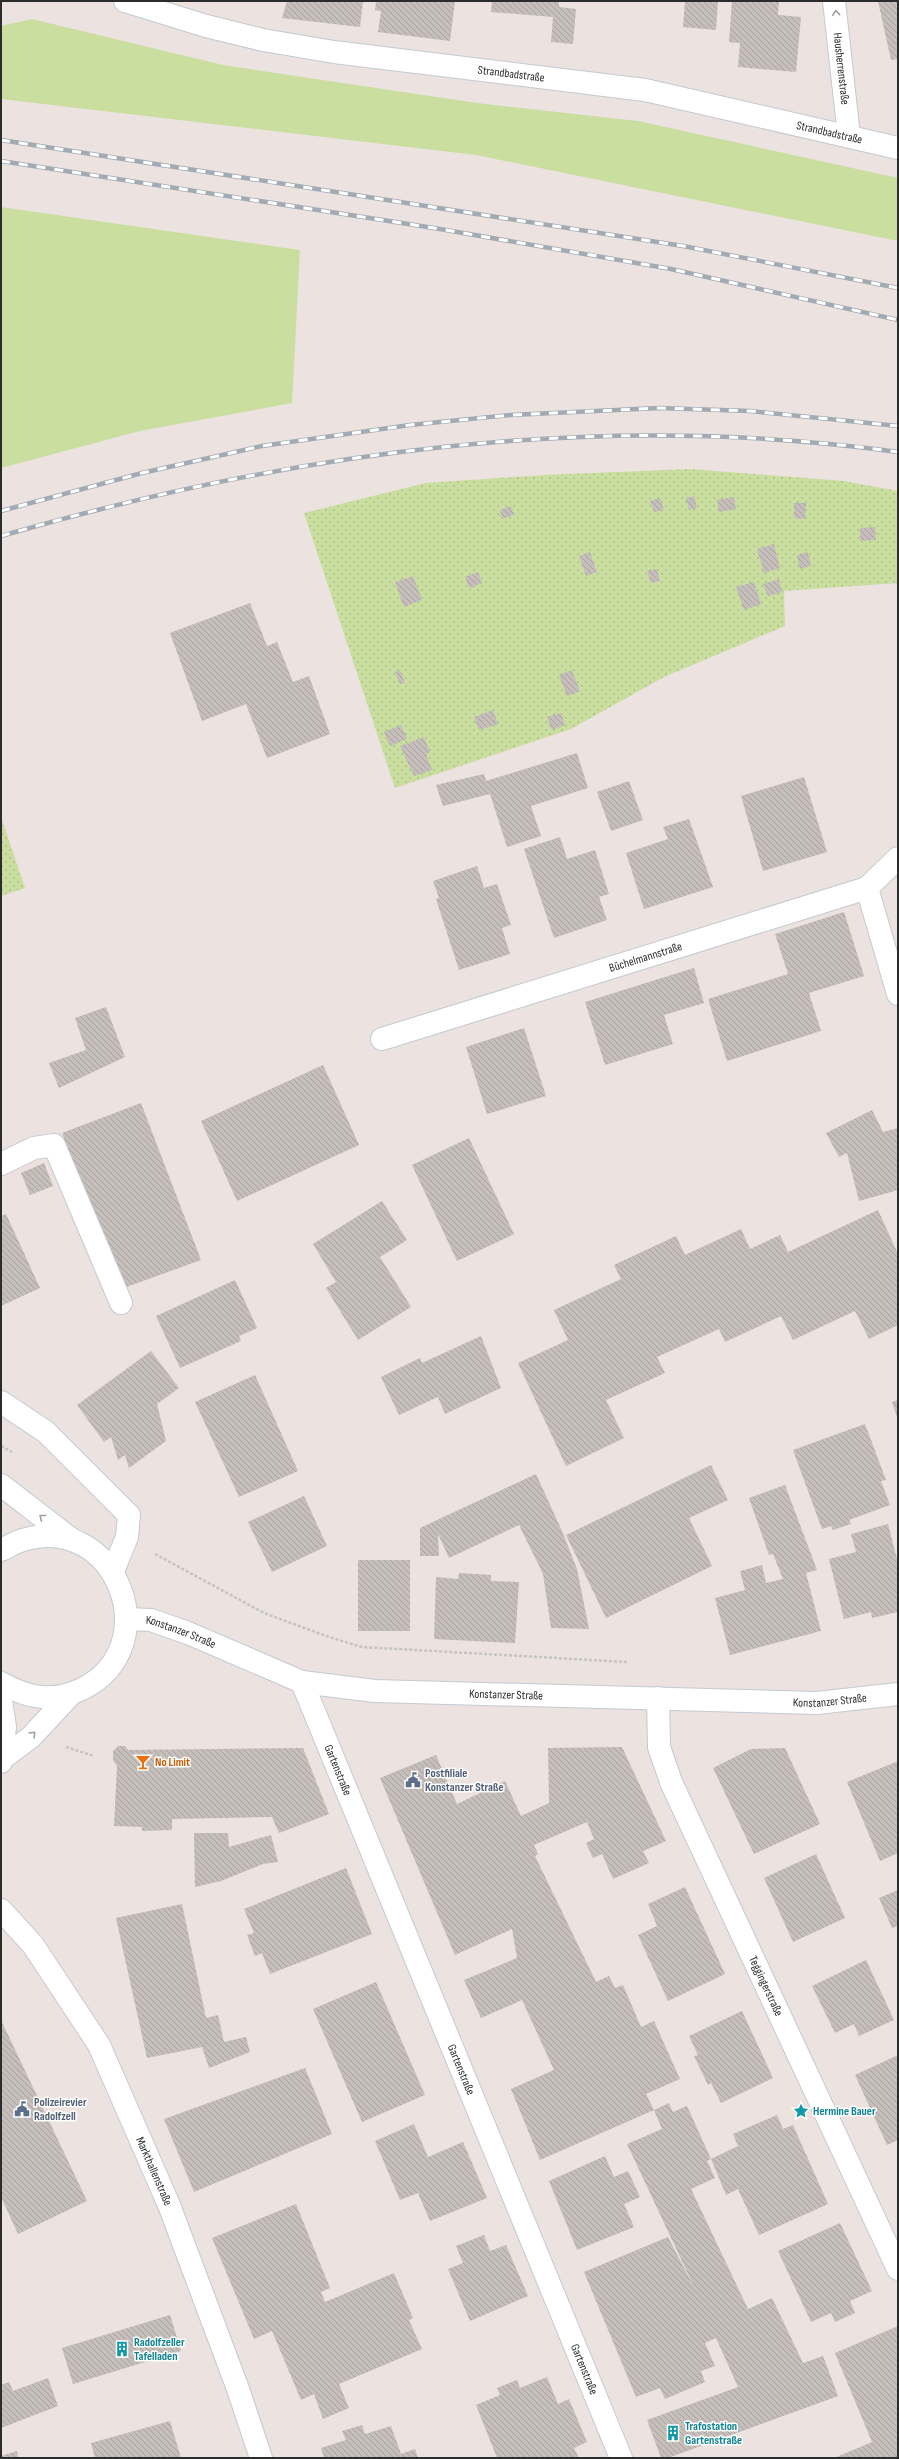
<svg xmlns="http://www.w3.org/2000/svg" width="899" height="2459" font-family="'Sofia Sans Condensed',sans-serif">
<defs>
<pattern id="garden-dots" width="8" height="8" patternUnits="userSpaceOnUse"><rect width="8" height="8" fill="#cadea0"/><path d="M2 2h.1M6 6h.1" fill="none" stroke="#aebf8a" stroke-width="1.8" stroke-linecap="round"/></pattern>
<pattern id="building-back-hatch" width="6" height="6" patternUnits="userSpaceOnUse"><rect width="6" height="6" fill="#c5beba"/><path d="M-1 5l2 2M0 0l6 6M5-1l2 2" fill="none" stroke="#a9a3a0"/></pattern>
</defs>
<rect width="100%" height="100%" fill="#ece2df"/>
<path fill="#cadea0" d="M32,19L223,65L477,103L638,121L898,178V241L476,155L1,99V26Z
M1,207L300,250L292,403L140,431L1,468Z"/>
<path fill="url(#garden-dots)" d="M690,469L844,481L898,491V583L784,591L785,626L664,677L571,729L395,788L304,513L426,483L544,475Z
M1,817L25,888L1,896Z"/>
<path fill="url(#building-back-hatch)" d="M287,1H363L360,27L282,18Z
M376,1H455L450,41L378,32L381,11L375,10Z
M492,1H559V7L576,9L573,44L551,42L553,17L491,12Z
M685,1H718L716,30L683,27Z
M732,1L779,2L778,15L801,17L796,72L738,67L740,43L729,42Z
M878,1H898V59L891,60Z
M694,496L697,508L689,510L686,498Z
M734,497L736,509L719,512L717,500Z
M660,498L664,510L654,512L650,501Z
M794,503H806L805,519L794,518Z
M511,506L514,515L502,519L500,510Z
M875,527L876,540L860,541V528Z
M774,544L780,568L764,573L757,549Z
M590,552L597,572L586,576L579,556Z
M808,552L811,566L800,569L797,555Z
M657,569L660,581L651,583L647,571Z
M478,572L482,583L469,588L465,577Z
M413,576L422,600L404,607L395,582Z
M779,579L782,592L768,596L763,584Z
M754,582L761,604L744,610L736,587Z
M250,603L267,646L277,642L293,682L309,676L330,734L267,758L246,704L202,721L170,633Z
M400,670L405,683L400,684L395,672Z
M572,670L580,691L567,696L559,675Z
M493,710L498,724L479,730L474,717Z
M561,713L565,725L552,730L547,717Z
M401,725L407,739L390,746L384,732Z
M424,737L430,752L426,754L432,770L414,776L400,746Z
M577,753L588,788L531,806L541,836L507,847L490,794L443,806L436,785L484,774L486,781Z
M804,777L827,852L763,871L741,796Z
M629,781L643,820L611,831L597,792Z
M689,819L713,887L644,909L626,853L668,839L663,827Z
M560,837L567,859L595,850L609,894L599,897L607,920L554,938L524,849Z
M477,866L484,888L497,884L511,925L502,928L510,954L459,970L436,899L439,898L433,881Z
M844,912L864,976L809,993L821,1031L727,1061L708,999L788,974L775,934Z
M694,968L704,1003L664,1015L673,1044L605,1065L585,1002Z
M106,1007L125,1057L59,1088L49,1063L86,1050L75,1018Z
M524,1028L546,1096L487,1114L466,1047Z
M323,1065L359,1145L237,1201L201,1121Z
M141,1103L201,1260L121,1289L62,1133Z
M872,1110L883,1132L898,1128V1190L859,1201L847,1153L839,1157L826,1133Z
M469,1138L514,1234L457,1261L412,1165Z
M44,1163L53,1186L30,1195L21,1173Z
M382,1201L407,1240L380,1257L411,1307L358,1340L326,1288L336,1282L313,1244Z
M878,1210L898,1254V1325L869,1339L855,1311L793,1340L781,1316L725,1342L719,1329L657,1357L665,1373L606,1400L624,1438L566,1466L518,1363L568,1340L554,1310L621,1279L614,1265L676,1236L685,1255L741,1229L750,1249L780,1235L788,1252Z
M6,1214L40,1288L1,1306V1216Z
M235,1280L257,1328L239,1336L241,1341L180,1368L156,1316Z
M481,1336L501,1388L445,1414L438,1397L399,1415L381,1377L420,1358L422,1363Z
M151,1351L179,1388L157,1404L166,1441L129,1468L125,1455L118,1460L111,1437L104,1442L77,1405Z
M255,1375L298,1471L239,1497L195,1402Z
M898,1400V1420L892,1402Z
M865,1424L886,1480L881,1481L890,1505L849,1520L851,1524L833,1530L831,1526L822,1529L793,1450Z
M711,1465L728,1500L689,1518L712,1566L606,1618L566,1535Z
M536,1474L562,1531L577,1569L589,1629L551,1628L543,1574L519,1525L449,1558L438,1534L439,1556H420V1528Z
M785,1485L817,1570L806,1573L821,1631L730,1655L715,1598L745,1590L740,1571L762,1565L766,1583L783,1579L773,1554L769,1555L749,1498Z
M304,1496L327,1546L272,1572L248,1522Z
M888,1524L898,1563V1612L872,1618L871,1612L844,1619L829,1559L856,1552L851,1534Z
M358,1560H410V1631H358Z
M459,1573L491,1575V1581L519,1582L515,1643L434,1639L436,1577L458,1579Z
M118,1746H125L128,1750L303,1748L329,1814L279,1833L272,1817L172,1819V1830L142,1831V1827L114,1826L117,1766L113,1760V1751Z
M622,1747L666,1841L643,1851L649,1863L613,1879L602,1854L593,1858L586,1843L594,1839L587,1822L534,1845L538,1854L535,1856L596,1982L609,1976L615,1988L623,1985L641,2027L654,2021L680,2079L646,2094L654,2110L540,2160L511,2089L554,2070L522,2000L481,2018L464,1980L517,1958L512,1929L455,1955L380,1778L436,1755L457,1804L505,1781L521,1816L549,1803L548,1748Z
M785,1748L820,1824L754,1854L713,1768L751,1749Z
M898,1761V1853L880,1861L847,1782Z
M194,1833H228L229,1847L271,1835L278,1862L263,1864L221,1881L195,1887Z
M816,1854L845,1918L793,1942L764,1878Z
M346,1868L372,1934L270,1974L262,1953L255,1956L247,1935L254,1933L244,1909Z
M685,1887L725,1974L668,2001L638,1935L657,1926L648,1904Z
M898,1890V1926L892,1928L879,1898Z
M182,1904L206,2018L218,2015L224,2042L246,2037L250,2052L209,2068L202,2047L147,2058L116,1918Z
M866,1960L894,2020L859,2036L854,2024L835,2033L812,1986Z
M376,1982L425,2095L362,2122L313,2009Z
M742,2011L773,2078L721,2103L711,2083L708,2085L694,2056L698,2055L689,2036Z
M1,2020L87,2201L18,2234L1,2197Z
M898,2055V2140L887,2145L855,2075Z
M305,2068L332,2134L194,2192L164,2119Z
M669,2103L673,2112L687,2106L711,2159L707,2161L715,2178L691,2189L748,2309L772,2298L803,2363L823,2356L838,2396L668,2458H661L647,2420L738,2387L716,2338L705,2343L715,2366L701,2371L705,2382L665,2399L660,2388L636,2397L584,2272L668,2237L696,2291L627,2144L662,2129L654,2110Z
M777,2115L783,2129L793,2125L828,2204L759,2235L738,2189L726,2195L711,2159L738,2146L733,2134Z
M414,2124L428,2157L463,2142L487,2198L430,2221L418,2193L400,2200L375,2141Z
M605,2156L614,2177L628,2171L640,2197L624,2204L634,2227L577,2250L549,2181Z
M296,2204L330,2288L321,2292L325,2302L394,2273L413,2318L409,2320L422,2349L339,2384L349,2408L323,2419L314,2394L301,2400L272,2331L254,2339L212,2238Z
M840,2223L872,2291L850,2301L855,2313L835,2322L831,2313L811,2322L778,2251Z
M484,2235L490,2251L506,2245L528,2296L470,2321L448,2269L463,2263L456,2246Z
M170,2315L181,2351L73,2384L62,2348Z
M898,2326V2458H834L872,2442L835,2353Z
M547,2377L558,2404L569,2399L587,2442L574,2448L579,2458H497L476,2405L500,2395L497,2388L517,2380L520,2388Z
M48,2378L58,2406L1,2428V2385L9,2382L13,2391Z
M170,2421L181,2458H95L91,2443Z
M362,2425L365,2434L391,2426L401,2454L415,2449L418,2458H324L321,2448L346,2440L342,2431Z
M17,2451L18,2458H1V2456Z"/>
<g fill="none" stroke-linecap="round" stroke-linejoin="round">
<g stroke="#c3cad1" stroke-width="24">
<g id="minor">
<path id="s1" d="M125,1L206,26L263,40L334,52L645,90L898,148"/>
<path id="s2" d="M834,1L849,136"/>
<path d="M867,888L898,994"/>
<path id="s3" d="M382,1039L867,888L898,858"/>
<path d="M1,1164L34,1148L54,1145L121,1303"/>
<path d="M1,1402L46,1432L129,1515L127,1537L113,1571"/>
<path d="M1,1485L71,1539"/>
<path d="M1,1550C8,1547 15,1542 23,1540C115,1511 169,1646 82,1689C53,1703 28,1698 1,1683"/>
<path id="s4" d="M127,1619L151,1620L188,1633L302,1682L375,1691L817,1703L898,1694"/>
<path id="s5" d="M302,1682L621,2458"/>
<path id="s6" d="M658,1698L659,1747L671,1782L898,2269"/>
<path d="M1,1701L5,1727L1,1762"/>
<path d="M3,1758L31,1737L70,1695"/>
<path id="s7" d="M1,1910L33,1945L99,2045L169,2205L238,2389L261,2458"/>
</g>
</g>
<path stroke="#c4c4c4" stroke-width="2.5" stroke-dasharray="3 2" stroke-linecap="butt" d="M1,1446L12,1452
M155,1554L264,1613L329,1637L362,1647L627,1662
M66,1747L94,1756"/>
<use href="#minor" stroke="#fff" stroke-width="22"/>
<g stroke="#a2abb4" stroke-width="4.5">
<path id="rail" d="M1,140L683,246L898,288
M1,161L434,228L671,269L898,320
M1,511L142,473L262,446L410,425L511,415L659,408L750,411L898,426
M1,536C293,452 595,410 898,452"/>
</g>
<use href="#rail" stroke="#fff" stroke-width="3" stroke-dasharray="9" stroke-linecap="butt"/>
</g>
<defs><path id="oneway-chevron" d="M-2-3.5L2.5 0L-2 3.5" fill="none" stroke-width="1.6" stroke-linecap="round" stroke-linejoin="round"/></defs>
<g stroke="#a0a0a0">
<use href="#oneway-chevron" transform="translate(836 13) rotate(-96)"/>
<use href="#oneway-chevron" transform="translate(42 1517) rotate(-142)"/>
<use href="#oneway-chevron" transform="translate(33 1734) rotate(-45)"/>
</g>
<defs>
<g id="bar-bare" transform="scale(1.2)"><path d="M-6-5H6L.8 .8V4.5H3.5V6h-7V4.5H-.8V.8Z" fill="#e8710a" stroke="#fff" stroke-width="2.5" paint-order="stroke"/></g>
<g id="civic-bare" transform="scale(1.2)"><path d="M-.6-6.5H3V-4.5H.6V-3L4-1V1h2V6H-6V1h2V-1L-.6-3ZM-1.2 2.5V6h2.4V2.5Z" fill="#5c6f8a" stroke="#fff" stroke-width="2.5" paint-order="stroke"/></g>
<g id="sight-bare" transform="scale(1.2)"><path d="M0-6L1.8-2.2L6-1.7L2.9 1.2L3.7 5.4L0 3.3L-3.7 5.4L-2.9 1.2L-6-1.7L-1.8-2.2Z" fill="#0f9aa8" stroke="#fff" stroke-width="2.5" paint-order="stroke"/></g>
<g id="building-bare" transform="scale(1.2)"><path d="M-4-6H4V6H1V3H-1V6H-4ZM-2.5-4.3h1.7v1.8h-1.7ZM.8-4.3h1.7v1.8H.8ZM-2.5-1h1.7V.8h-1.7ZM.8-1h1.7V.8H.8Z" fill="#0f9aa8" stroke="#fff" stroke-width="2.5" paint-order="stroke"/></g>
</defs>
<g fill-rule="evenodd">
<use href="#bar-bare" x="143" y="1762"/>
<use href="#civic-bare" x="413" y="1780"/>
<use href="#civic-bare" x="22" y="2109"/>
<use href="#sight-bare" x="801" y="2111"/>
<use href="#building-bare" x="122" y="2349"/>
<use href="#building-bare" x="673" y="2433"/>
</g>
<g text-anchor="middle" dominant-baseline="central" stroke-width="3" stroke-linejoin="round" paint-order="stroke">
<g font-size="12" fill="#2c2c2c" stroke="#fff">
<text stroke="none"><textPath href="#s2" startOffset="68">Hausherrenstraße</textPath></text>
<text stroke="none"><textPath href="#s1" startOffset="394">Strandbadstraße</textPath></text>
<text stroke="none"><textPath href="#s1" startOffset="718">Strandbadstraße</textPath></text>
<text stroke="none"><textPath href="#s3" startOffset="276">Büchelmannstraße</textPath></text>
<text stroke="none"><textPath href="#s4" startOffset="56">Konstanzer Straße</textPath></text>
<text stroke="none"><textPath href="#s4" startOffset="392">Konstanzer Straße</textPath></text>
<text stroke="none"><textPath href="#s4" startOffset="716">Konstanzer Straße</textPath></text>
<text stroke="none"><textPath href="#s5" startOffset="95">Gartenstraße</textPath></text>
<text stroke="none"><textPath href="#s6" startOffset="311">Teggingerstraße</textPath></text>
<text stroke="none"><textPath href="#s5" startOffset="419">Gartenstraße</textPath></text>
<text stroke="none"><textPath href="#s7" startOffset="305">Markthallenstraße</textPath></text>
<text stroke="none"><textPath href="#s5" startOffset="743">Gartenstraße</textPath></text>
</g>
<g font-size="12" font-weight="bold" fill="#c56008" stroke="#fff" text-anchor="start">
<text x="155" y="1762">No Limit</text>
</g>
<g font-size="12" font-weight="bold" fill="#4e5e75" stroke="#fff" text-anchor="start">
<text x="425" y="1773">Postfiliale<tspan x="425" dy="14">Konstanzer Straße</tspan></text>
<text x="34" y="2102">Polizeirevier<tspan x="34" dy="14">Radolfzell</tspan></text>
</g>
<g font-size="12" font-weight="bold" fill="#0d838f" stroke="#fff" text-anchor="start">
<text x="813" y="2111">Hermine Bauer</text>
<text x="134" y="2342">Radolfzeller<tspan x="134" dy="14">Tafelladen</tspan></text>
<text x="685" y="2426">Trafostation<tspan x="685" dy="14">Gartenstraße</tspan></text>
</g>
</g>
<rect width="899" height="2459" fill="none" stroke="#2c2c2c" stroke-width="4"/>
</svg>
